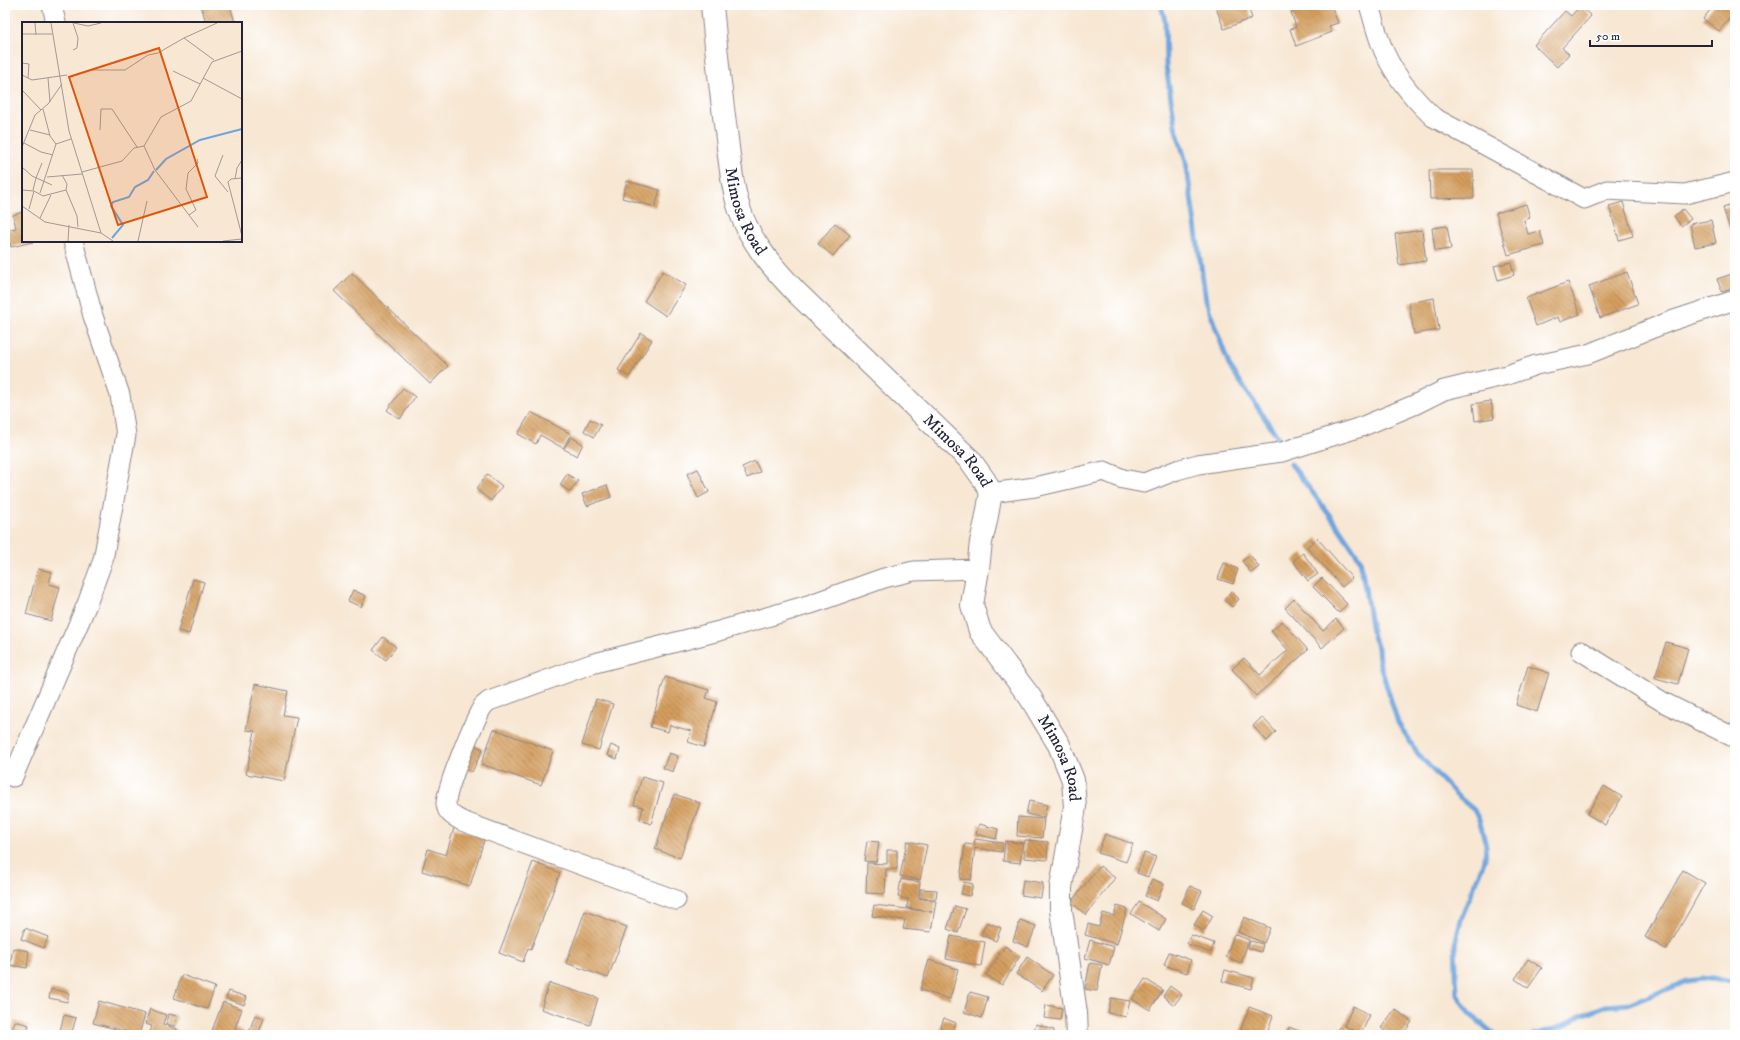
<svg xmlns="http://www.w3.org/2000/svg" width="1740" height="1040" font-family="'IM FELL DW Pica',serif">
<defs>
<pattern id="building-back-hatch" width="6" height="6" patternUnits="userSpaceOnUse"><rect width="6" height="6" fill="#d49e5d"/><path d="M-1 5l2 2M0 0l6 6M5-1l2 2" fill="none" stroke="#ac804e"/></pattern>
</defs>
<rect width="100%" height="100%" fill="#fff"/>
<filter id="ink" filterUnits="userSpaceOnUse"><feTurbulence type="fractalNoise" baseFrequency=".025" numOctaves="2"/><feDisplacementMap in="SourceGraphic" scale="8" xChannelSelector="R" yChannelSelector="G"/><feConvolveMatrix kernelMatrix="1 2 1 2 8 2 1 2 1" color-interpolation-filters="sRGB"/></filter>
<filter id="wash" filterUnits="userSpaceOnUse"><feTurbulence type="fractalNoise" baseFrequency=".012" numOctaves="4" result="noise"/><feDisplacementMap in="SourceGraphic" scale="16" xChannelSelector="R" yChannelSelector="G"/><feGaussianBlur stdDeviation="0.9" result="paint"/><feColorMatrix in="noise" values="0 0 0 0 0 0 0 0 0 0 0 0 0 0 0 0 0 1.4 0 .05"/><feComposite in="paint" operator="in"/></filter>
<g filter="url(#wash)">
<rect width="100%" height="100%" fill="#f7e7d3"/>
<g fill="none" stroke-linecap="round" stroke-linejoin="round">
<path stroke="#6fa5dd" stroke-width="5" d="M1161,5L1165,21L1166,66L1175,126L1186,162L1206,301L1229,365L1283,445
M1291,464L1339,528L1360,559L1373,637L1378,648L1379,661L1398,723L1418,754L1455,794L1474,810L1480,822L1486,846L1485,859L1461,919L1455,944L1457,995L1471,1015L1495,1035
M1534,1035L1561,1027L1582,1015L1605,1006L1630,1004L1687,981L1712,978L1735,983"/>
</g>
<g id="blocks">
<path fill="url(#building-back-hatch)" d="M201,5H230L235,23H206Z
M1215,5H1247L1252,18L1224,29Z
M1307,5H1331L1338,23L1329,26L1332,32L1296,46L1290,29L1296,27L1291,12Z
M1714,5H1735V21L1734,22L1729,19L1719,31L1703,19Z
M1580,6L1591,16L1562,48L1569,54L1557,67L1534,45L1565,11L1571,16Z
M1429,170H1473L1474,198L1430,199Z
M627,181L660,190L655,207L622,198Z
M1623,202L1633,236L1619,240L1609,206Z
M1526,204L1530,218L1524,220L1528,234L1540,231L1544,245L1508,255L1496,213Z
M1735,204V231L1731,233L1723,208Z
M1683,209L1691,219L1681,226L1674,216Z
M23,212V241L33,242L11,247L10,243L5,244V230L16,228L13,215Z
M1711,220L1716,243L1695,247L1690,224Z
M835,223L850,235L833,256L818,244Z
M1447,226L1451,249L1435,251L1432,228Z
M1422,230L1426,261L1399,265L1395,234Z
M1511,262L1514,275L1498,280L1494,266Z
M663,271L686,285L666,316L644,301Z
M1627,272L1638,304L1600,318L1589,286Z
M352,273L448,366L430,384L334,291Z
M1735,273V288L1722,292L1717,279Z
M1568,282L1580,314L1560,322L1558,317L1536,326L1526,298Z
M1434,298L1439,330L1414,334L1409,303Z
M641,333L652,340L629,377L618,370Z
M403,388L415,397L400,419L387,410Z
M1491,401L1494,418L1475,421L1473,404Z
M531,412L571,434L563,448L540,435L536,444L518,434Z
M590,419L601,425L594,437L584,431Z
M571,437L583,444L577,456L564,449Z
M755,461L760,472L747,478L742,467Z
M698,469L709,492L698,498L687,474Z
M487,474L502,486L491,501L476,489Z
M567,474L578,481L570,492L560,485Z
M607,485L611,497L587,506L582,494Z
M1317,538L1352,578L1342,587L1307,547Z
M1303,553L1318,574L1308,581L1293,561Z
M1250,555L1259,567L1251,573L1242,561Z
M1224,563L1238,569L1233,584L1218,579Z
M38,569L52,572L49,584L60,587L51,621L26,614Z
M1322,578L1347,604L1339,613L1313,587Z
M193,579L204,582L189,634L178,631Z
M353,590L366,596L361,607L348,601Z
M1231,591L1239,599L1232,607L1224,600Z
M1294,599L1323,631L1336,619L1344,628L1322,648L1285,608Z
M1282,621L1308,650L1256,696L1232,669L1244,658L1260,675L1288,650L1271,631Z
M383,637L396,647L386,660L373,650Z
M1666,642L1688,648L1678,684L1655,678Z
M1528,666L1549,673L1537,712L1516,705Z
M665,677L709,690L706,698L717,702L704,747L688,742L691,731L670,725L668,732L650,727Z
M255,684L288,691L283,715L297,717L284,781L246,774L255,731L246,730Z
M596,699L613,704L599,750L582,745Z
M1262,717L1276,732L1267,741L1253,726Z
M494,729L553,751L541,785L481,764Z
M471,743L483,749L472,772L460,766Z
M611,745L620,749L617,759L607,755Z
M669,753L678,756L673,772L663,768Z
M642,777L663,783L651,824L640,820L643,807L634,805Z
M1604,786L1622,797L1605,825L1587,814Z
M674,794L700,803L680,858L655,849Z
M1029,801L1047,805L1044,818L1026,814Z
M1018,817L1044,819L1042,838L1017,836Z
M979,824L998,829L996,839L976,834Z
M454,828L485,837L470,886L422,871L428,849L446,855Z
M1105,834L1133,844L1126,862L1098,853Z
M975,839L1003,843L1002,852L975,848L971,880L960,879L965,844L974,845Z
M1025,840L1048,842L1047,860L1024,858Z
M867,841L879,842L876,862L864,861Z
M907,841L927,845L920,880L900,876Z
M1005,841L1023,843L1020,863L1003,861Z
M887,850H897V869H886L885,894L866,893L867,863L887,864Z
M1144,853L1156,857L1148,877L1137,873Z
M533,862L560,873L531,949L528,948L523,962L499,953Z
M1100,866L1115,878L1086,915L1071,902Z
M1683,870L1705,883L1667,950L1645,937Z
M901,879L920,882L918,898L936,901L931,932L903,929L905,920L872,916L874,905L932,912L907,908L908,899L898,897Z
M1152,879L1164,884L1157,901L1145,896Z
M1023,880L1043,883L1041,898L1021,895Z
M964,882L973,884L970,896L961,894Z
M1190,886L1202,891L1194,909L1182,903Z
M920,889L937,890L936,899L920,898Z
M1139,902L1166,919L1159,931L1131,914Z
M955,906L966,909L958,933L947,929Z
M1117,906L1127,909L1117,944L1085,935L1088,924L1099,927L1103,913L1114,916Z
M1203,910L1213,916L1204,931L1194,925Z
M585,911L627,927L608,978L566,963Z
M1244,917L1270,928L1264,943L1238,932Z
M1020,920L1036,926L1028,947L1013,941Z
M987,922L1001,928L996,941L981,935Z
M25,928L48,937L44,948L21,939Z
M1234,934L1249,940L1241,963L1226,957Z
M1191,935L1214,943L1211,953L1187,944Z
M951,936L985,942L981,966L946,959Z
M1090,940L1114,947L1109,965L1085,958Z
M1250,941L1263,944L1261,952L1248,948Z
M1005,946L1020,956L1002,985L986,975Z
M13,948L29,951L27,968L10,965Z
M1169,952L1191,960L1187,973L1164,965Z
M1027,957L1053,975L1042,991L1016,974Z
M1528,959L1542,968L1528,988L1515,979Z
M929,960L958,969L950,999L920,990Z
M1090,963L1102,965L1097,991L1085,989Z
M1225,970L1254,978L1251,989L1222,981Z
M182,975L215,987L207,1009L174,998Z
M1145,979L1163,990L1150,1010L1132,999Z
M549,983L598,998L590,1025L541,1009Z
M1170,986L1182,995L1174,1005L1163,996Z
M51,989L69,993L67,1002L49,998Z
M229,991L247,997L244,1005L226,998Z
M970,992L988,997L982,1018L964,1012Z
M1111,998L1130,1001L1126,1017L1108,1013Z
M99,1001L145,1014L139,1035L93,1023Z
M223,1002L242,1009L235,1028L244,1031L242,1035H205L206,1032L211,1033Z
M1046,1005L1062,1008L1060,1020L1044,1018Z
M1353,1006L1370,1015L1361,1034L1344,1026Z
M1249,1007L1273,1016L1266,1035H1239Z
M150,1009L166,1015L163,1024L177,1029L175,1035H149L152,1026L145,1024Z
M1395,1009L1412,1022L1402,1035H1390L1381,1028Z
M168,1014L177,1016L175,1026L166,1024Z
M64,1015L76,1018L71,1035H59Z
M255,1015L264,1018L258,1035H248Z
M944,1018L956,1023L952,1035H938Z
M15,1021L29,1025L26,1035L11,1033Z
M1036,1024L1054,1030L1053,1035H1033Z
M1289,1027L1310,1035H1286Z
M1339,1027L1350,1033L1349,1035H1335Z"/>
</g>
</g>
<g filter="url(#ink)">
<use href="#blocks" fill-opacity="0" stroke="#8c8487" stroke-width="1"/>
<g fill="none" stroke-linecap="round" stroke-linejoin="round">
<g stroke="#8c8487" stroke-width="21">
<path id="street" d="M52,5L56,23
M1369,5C1373,18 1376,31 1381,44C1391,71 1412,97 1433,117L1584,199L1607,190L1685,194L1735,182
M991,493L1035,487L1104,471L1123,479L1144,483L1177,470L1198,464L1282,452L1361,427L1414,405L1444,390L1507,375L1536,365L1588,354L1671,321L1735,300
M1581,651L1663,702L1735,738
M13,777L87,604L103,560L126,435L120,395L93,316L73,241
M676,900L462,821C455,817 447,814 446,804C446,788 474,721 483,706L489,701L591,664L719,631L811,604L884,578L914,571L978,569"/>
</g>
<g stroke="#8c8487" stroke-width="24">
<g id="secondary">
<path id="s1" d="M712,5C716,50 721,94 727,139C730,163 732,187 740,211C751,243 774,269 797,293L970,460L985,481L991,493L986,521L981,542L978,569L972,605L980,631L1030,697L1059,745L1073,780L1075,807L1061,887V910L1076,1013L1077,1035"/>
</g>
</g>
<use href="#street" stroke="#fff" stroke-width="19"/>
<use href="#secondary" stroke="#fff" stroke-width="22"/>
</g>
</g>
<g text-anchor="middle" dominant-baseline="central" stroke-width="4" stroke-linejoin="round" paint-order="stroke">
<g font-size="17" fill="#22223b" stroke="#fff">
<text stroke="none"><textPath href="#s1" startOffset="210">Mimosa Road</textPath></text>
<text stroke="none"><textPath href="#s1" startOffset="534">Mimosa Road</textPath></text>
<text stroke="none"><textPath href="#s1" startOffset="881">Mimosa Road</textPath></text>
</g>
</g>
<g transform="translate(22 22)">
<rect width="220" height="220" fill="#f7e7d3"/>
<path fill="none" stroke="#6fa5dd" stroke-width="2" d="M134,148L144,137L178,118L220,107M90,216L101,203L89,184L91,180L107,175L113,165L126,158L132,149"/>
<path fill="none" stroke="#a29896" stroke-width="1" d="M13,1L14,13M29,1L47,109L79,211M51,1L56,16L55,26L51,28M52,1L66,4L79,1M0,12H30M192,38L162,16L195,1M0,41L7,42L6,56M70,48H103L126,33L136,31L162,16M151,49L178,62M0,53L10,58L45,53M26,56L28,80M181,56L220,77M0,68L19,88M21,87L28,114L34,122M8,108L28,113M78,108L79,87H90L115,125M2,121L19,130L31,133M122,124L133,148L176,205M0,125L13,93L26,82L40,62M201,133L193,154L206,170M0,145L10,154L30,163M60,150L100,139L112,126L122,124L139,95L169,79L190,40L220,29M40,153L45,162L44,168M25,155L60,152M14,156L20,141M220,156L209,157L206,160L220,214M213,157L215,146L220,138M0,168L12,169L21,174L44,168L55,194L56,205M11,168L14,156M18,171L34,122L49,117M0,184L23,200L79,211L91,219M7,187L12,169M167,193L174,188L164,167L166,151L176,141L175,137M18,196L29,173M46,219L47,203M116,219L125,179M201,219L220,217"/>
<path fill="#de560e" fill-opacity="0.15" stroke="#de560e" stroke-width="2" d="M137,26L185,175L96,203L47,55Z"/>
<rect width="220" height="220" fill="none" stroke="#22223b" stroke-width="2"/>
</g>
<rect width="1740" height="1040" fill="none" stroke="#fff" stroke-width="20"/>
<path d="M1590 40v6h122v-6" fill="none" stroke="#22223b" stroke-width="2"/>
<text x="1596" y="40" font-size="12" fill="#22223b" stroke="#ffffff" stroke-width="3" paint-order="stroke">50 m</text>
</svg>
